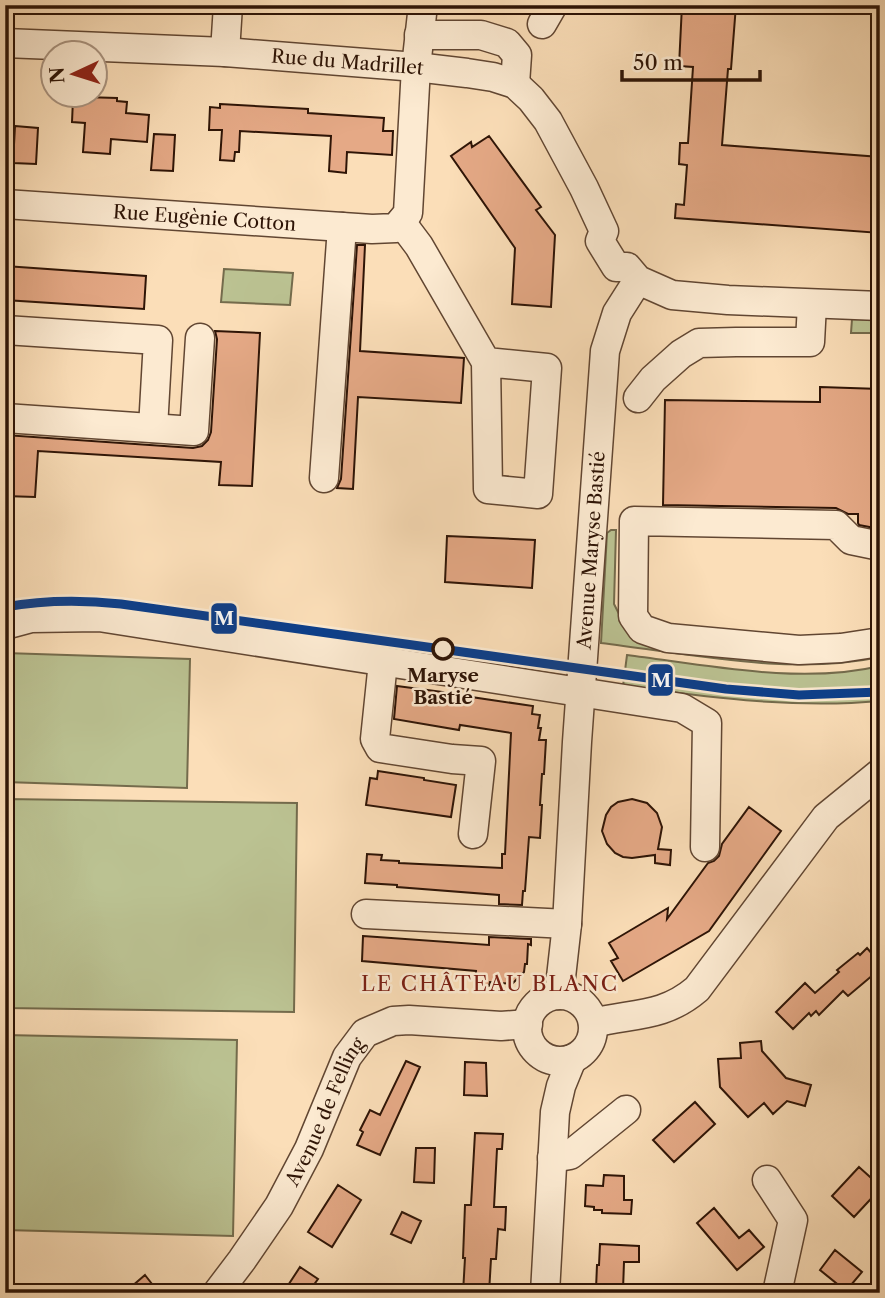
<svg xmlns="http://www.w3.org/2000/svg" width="885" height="1298" font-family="'Libre Caslon Text',serif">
<rect width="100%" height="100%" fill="#fbdeb8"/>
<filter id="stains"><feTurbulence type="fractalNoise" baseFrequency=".00286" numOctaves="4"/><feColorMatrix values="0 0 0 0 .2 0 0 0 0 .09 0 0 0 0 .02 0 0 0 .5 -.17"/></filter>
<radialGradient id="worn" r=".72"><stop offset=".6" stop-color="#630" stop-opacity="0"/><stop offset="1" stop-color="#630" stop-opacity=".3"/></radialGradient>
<path fill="#bbc292" stroke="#746b4c" stroke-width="2" d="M224,269L293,273L290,305L221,302Z
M852,319L880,320V333H851Z
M611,530H616L614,604L620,616L629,629L880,645V657C790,676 691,654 601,643L607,533Z
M5,653L190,659L187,788L5,782Z
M627,655C706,665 801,685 880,666V701C793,709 708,697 623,686Z
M5,799L297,803L294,1012L5,1008Z
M5,1035L237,1040L233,1236L5,1230Z"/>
<path fill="#e5a986" stroke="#2e1406" stroke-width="2" d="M682,5H736L731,69H728L722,145L880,157V178L875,177L872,218H880V233L675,218L676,204L684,205L687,165L679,164L680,143H688L693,67L679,66Z
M83,97L117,98V101L127,102L126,113L149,115L147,142L111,139L110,154L83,152L85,123L72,122L73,99L83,100Z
M220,104L308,109V113L384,118L383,131H393L392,155L347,152L346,173L329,171L331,136L240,131L239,152H235L234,161L220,160L222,130H209L210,107L220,108Z
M15,126L38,128L36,164L13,163Z
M154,134L175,135L173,171L151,170Z
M489,136L541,207L536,210L555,235L551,307L512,304L515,248L451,156L471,142L472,147Z
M357,245H365L360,351L464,358L461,403L358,397L353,489L337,488L341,479Z
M5,266L146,276L144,309L5,300Z
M215,331L260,333L252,486L219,485L221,462L38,451L35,497L5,496V435L193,448L202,446L208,440L211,432L217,339Z
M820,387L880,389V529L859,525L858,523V514H848L836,508L663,505L665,400L820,402Z
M447,536L535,540L532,588L445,582Z
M397,686L443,692L442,694L471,698V697L533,706L532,714L540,715L538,728H541L539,740H546L544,774H542L540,805H542L540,838L529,837L525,891H523L522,905L499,904V895L397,887V885L365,883L367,854L382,855L381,860L399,861V863L502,868V854H505L511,733L460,725L459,730L394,719Z
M378,771L424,778V780L456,785L451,817L366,805L370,778L377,779Z
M632,799L647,803L657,813L662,827L658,849L671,850L670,865L655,863V855L632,858L623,857L615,853L607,844L602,831L606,815L611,807L618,802Z
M749,807L781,831L709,931L623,981L611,961L618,958L609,943L668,908L667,919L708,863L714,861L719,856L722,844Z
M363,936L489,945V937L531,939V945L528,944L527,964H525L524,972L512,984L490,982L489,986H475L476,971L362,961Z
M867,948L880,963V969L848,996L843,991L819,1015L816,1011L811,1016L809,1013L793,1029L776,1012L805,983L815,993L839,972L837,970L858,953L860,955Z
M761,1041L762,1051L786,1078L811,1085L805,1106L787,1101L773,1114L764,1103L748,1117L720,1087L718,1059L741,1058L740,1043Z
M406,1061L420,1067L380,1155L357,1145L363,1132L360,1130L370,1110L380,1115Z
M465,1062L486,1063L487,1096L464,1095Z
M695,1102L715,1124L674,1162L653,1140Z
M475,1133L503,1134L502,1149H497L494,1207H506L505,1230L498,1229L496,1259H491L489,1293H463L465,1258H463L465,1205H471Z
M416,1148H435L434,1183L414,1182Z
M859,1167L880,1186V1189L854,1217L832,1196Z
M604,1175L624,1176V1200H632L631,1214L602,1213V1210H594V1207L585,1206L586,1185L603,1186Z
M338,1185L361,1200L332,1247L308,1232Z
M714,1208L739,1238L749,1230L764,1247L737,1270L697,1223Z
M402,1212L421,1221L411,1243L391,1234Z
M600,1244L639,1246V1262H624L623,1290L596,1289L597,1265H599Z
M835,1250L862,1272L846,1291L820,1270Z
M300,1267L318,1279L308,1293H283Z
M145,1275L159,1293H124Z"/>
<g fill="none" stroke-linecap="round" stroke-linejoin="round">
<g stroke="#614632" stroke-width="31">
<g id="minor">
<path d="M542,24L553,5"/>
<path d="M419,35H481L507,43L517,55L515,84"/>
<path id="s1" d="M5,43L225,52L416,67L467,73L493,77L515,84L531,99L548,121L584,188L604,231L600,241L616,267H627L638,280L672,295L728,300L880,306"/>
<path d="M225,52L228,5"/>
<path id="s2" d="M5,204L372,229L396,228L408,213L416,67L423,5"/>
<path d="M401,222L419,246L486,362L488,489L538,494L547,368L486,362"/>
<path d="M5,330L158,340L153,428"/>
<path d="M638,398L653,379L681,354L699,343L736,342H810L812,304"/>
<path d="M5,418L194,431L200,338"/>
<path d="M324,478L342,227"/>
<path d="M880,546L851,540L836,525L634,521L633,616L642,629L668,638L799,650L841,648L880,642"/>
<path d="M5,625L31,618L99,617L682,708L707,723L705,847"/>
<path d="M383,662L375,739L380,748L452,759L481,761L473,834"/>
<path d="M366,914L567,924"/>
<path id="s3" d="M559,995L567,924L577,742L605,351L617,313L638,280"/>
<circle cx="560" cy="1028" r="33"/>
<path d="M593,1023C633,1013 663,1018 697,989L826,817L880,773"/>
<path d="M552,1158L570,1155L626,1110"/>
<path d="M767,1180L793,1220L777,1293"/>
<path id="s4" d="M217,1293L242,1260L279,1206L309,1149L347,1057L365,1033L393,1021L409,1020L501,1026L528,1024"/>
<path d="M545,1293L555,1112L561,1086L572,1059"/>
</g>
</g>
<use href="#minor" stroke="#fcead1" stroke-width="28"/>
<g stroke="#fcead1" stroke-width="14">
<path id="tram-1" d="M5,607C44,600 82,600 121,604L726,689L799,695L880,692"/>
</g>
<use href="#tram-1" stroke="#0b3e8b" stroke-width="9"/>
</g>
<circle fill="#fcead1" stroke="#2e1406" stroke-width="3.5" cx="443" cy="649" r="10"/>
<g text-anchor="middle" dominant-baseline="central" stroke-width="5" stroke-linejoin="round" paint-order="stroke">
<g font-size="19" fill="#2e1406" stroke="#fcead1">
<text stroke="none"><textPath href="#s1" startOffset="343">Rue du Madrillet</textPath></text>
<text stroke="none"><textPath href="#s2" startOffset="200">Rue Eugènie Cotton</textPath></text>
<text stroke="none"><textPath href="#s3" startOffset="446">Avenue Maryse Bastié</textPath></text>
<text stroke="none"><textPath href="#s4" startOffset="212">Avenue de Felling</textPath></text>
</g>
<g font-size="19" font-weight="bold" fill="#2e1406" stroke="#fcead1">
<text x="443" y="675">Maryse<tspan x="443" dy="22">Bastié</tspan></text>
</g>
<g font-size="21" letter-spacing="2" fill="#7a1f14" stroke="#fcead1">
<text x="490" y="983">LE CHÂTEAU BLANC</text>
</g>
</g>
<g stroke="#fcead1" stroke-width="2.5">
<rect x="210" y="602" width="28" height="33" rx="7" fill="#0b3e8b"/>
<rect x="647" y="663" width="27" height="34" rx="7" fill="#0b3e8b"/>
</g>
<g font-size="19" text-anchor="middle" font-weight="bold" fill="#fff">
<text x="224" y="625">M</text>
<text x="661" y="687">M</text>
</g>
<rect width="885" height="1298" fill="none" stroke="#fbdeb8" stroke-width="28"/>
<rect x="7" y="7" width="871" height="1284" fill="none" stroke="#2e1406" stroke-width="3.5"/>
<rect x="14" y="14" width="857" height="1270" fill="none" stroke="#2e1406" stroke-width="2"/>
<g transform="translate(74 74) rotate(266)"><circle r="33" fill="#fcead1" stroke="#aa9480" stroke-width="2"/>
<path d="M0-5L12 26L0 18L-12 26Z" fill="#8f2418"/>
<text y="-10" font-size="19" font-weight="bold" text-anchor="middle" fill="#2e1406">N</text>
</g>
<path d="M622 70v10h138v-10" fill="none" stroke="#2e1406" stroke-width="3.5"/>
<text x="633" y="70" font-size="21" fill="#2e1406" stroke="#fcead1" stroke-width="5" paint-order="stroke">50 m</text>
<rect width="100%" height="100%" filter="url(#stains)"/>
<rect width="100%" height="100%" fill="url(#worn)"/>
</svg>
